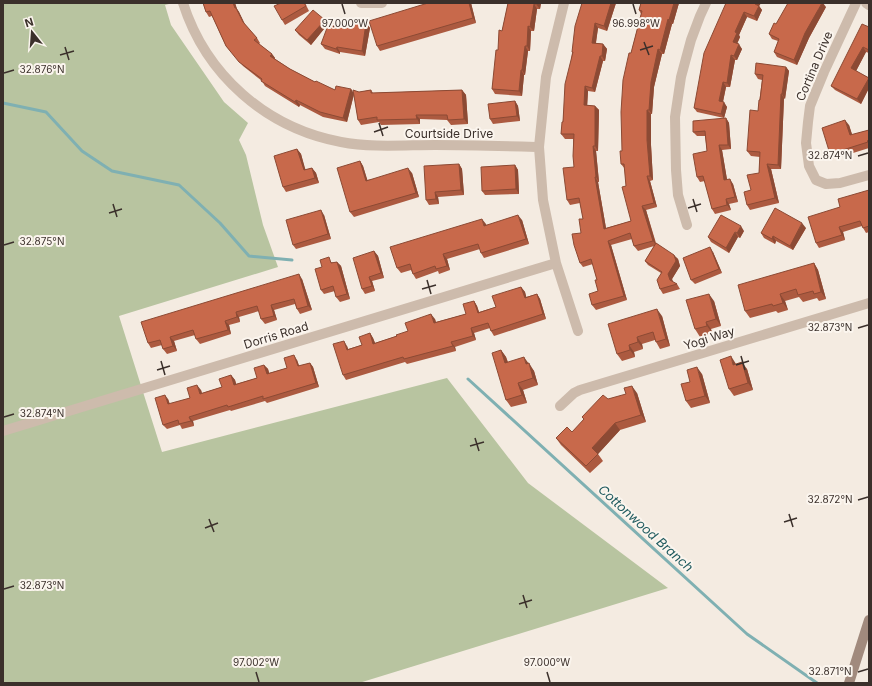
<svg xmlns="http://www.w3.org/2000/svg" width="872" height="686" font-family="Inter,sans-serif">
<rect width="100%" height="100%" fill="#f4ebe1"/>
<path fill="#b8c4a0" d="M3,3H173L165,5L171,25L224,102L248,123L239,140L246,155L263,225L278,267L119,316L162,452L447,378L528,483L668,588L359,683H3Z"/>
<g fill="none" stroke-linecap="round" stroke-linejoin="round">
<path stroke="#7fb0b2" stroke-width="3" d="M3,103L46,112L82,151L112,171L179,185L220,223L249,256L292,260
M468,379L747,634L817,683"/>
<path stroke="#cdbbac" stroke-width="10" d="M183,3C206,75 266,128 341,142C371,148 406,145 435,145C470,145 504,146 539,147
M361,3H382
M564,3L546,77L539,147L543,200L556,263L578,331
M856,3L824,72L810,106L808,122L806,143L809,166L816,180L826,184L840,183L869,175
M866,3L869,5
M687,225L678,195L676,170L675,117L681,77L691,40L700,16L706,3
M560,406L574,393L580,390L869,303
M3,431L556,263"/>
<path stroke="#a18a7d" stroke-width="10" d="M849,683L869,620"/>
</g>
<path fill="#ac5a40" d="M203,3H235L237,9L239,12L245,25L257,38L260,43L259,44L272,54L275,58V59L290,69L315,82L335,90L351,89L354,94L359,92L371,90L373,93L462,90L466,95L468,124L451,125L447,120L420,119V124L381,125L379,122L361,125L358,120L354,94L347,122L323,117L300,105L299,107L265,86L262,81L243,66L226,46L212,16L209,17L206,12Z
M281,3H305L309,11L285,25L282,20Z
M471,3L476,23L380,51L377,46Z
M508,3H541L540,9H537L534,31H531L530,51H528L525,75H524L522,96L495,94L492,89L498,50Z
M582,3H616L607,31L598,28L596,43L603,44L607,49L605,61H603L595,92L588,91L587,105L595,106L599,110L598,151H596L599,182H598L606,228L631,221L626,186L625,169L621,164L631,53L641,14L639,10L641,3H679L673,24H672L664,54H662L654,87L652,114H651V145L653,180L650,181L657,207L646,210L656,243L678,259L680,266L672,279L673,282L677,284L680,289L663,294L660,289L661,273L648,265L645,261L654,246L638,251L634,246L632,239L611,245L627,300L596,310L592,305L598,291L597,280L593,264L583,267L580,263L581,233L583,219L580,203L570,205L567,200L574,167L573,139H565L561,134L572,53V52Z
M726,3H761L759,6L762,10L757,21L747,17L739,35L740,37L737,44L742,49L737,60H735L730,87H726L723,102L727,107L724,118H726L729,123L731,149L722,150L727,180L733,184L738,202L729,204L731,210L715,214L712,209L705,181L700,182L697,177L707,151L705,136H697L693,132L724,118L697,112L694,108Z
M826,7L809,38L797,65L777,57L774,52L778,41L772,39L769,34L776,24Z
M325,20L328,24L311,45L299,35L295,30Z
M366,23L370,28L365,56L340,52V54L325,49L321,44L351,27Z
M869,27V53L866,52L856,71L869,78V88L861,104L835,90L831,86Z
M786,67L789,71L785,99L784,98L781,169H771L779,203L750,210L747,205L751,190L759,173L760,157L751,156L747,151L758,111L762,80L758,79L755,74Z
M515,101L518,106L520,121L493,124L490,119Z
M849,125L852,135L869,130V148L834,159L830,154Z
M297,149L301,154L305,170L312,168L316,173L319,183L286,192L283,187Z
M360,161L363,166L367,180L412,173L419,197L354,217L350,212Z
M459,164L462,169L464,195L438,197L439,204L429,205L426,200Z
M515,165L518,170L519,194L485,195L482,191Z
M869,190V232L866,233L862,226L843,232L845,240L819,248L816,243L840,207Z
M324,215L331,239L296,249L293,245Z
M522,220L529,244L484,258L481,253L480,249L447,259L450,270L439,274L438,271L416,279L413,274L411,270L401,273L397,268L486,224V225Z
M806,228L793,250L776,241L775,244L764,238L761,233Z
M744,231L740,238L738,237L729,253L711,242L708,237Z
M374,251L378,256L384,278L372,281L375,291L365,294L362,289Z
M713,252L722,273L695,284L691,280Z
M332,262L333,263L337,262L341,266L350,299L340,302L336,297L335,291L324,294L321,290L322,267Z
M814,263L818,270L826,299L819,301L817,298L803,302L799,297L785,301L788,310L778,313L776,311L750,318L745,311Z
M302,279L312,310L300,314L297,309L295,304L274,310L277,320L265,324L261,319L259,311L239,317L240,322L229,325L231,334L200,344L196,339L195,335L174,341L177,351L167,354L163,349L162,345L151,348L148,343Z
M521,287L525,292L526,297L537,294L540,299L546,319L494,336L491,331L490,328L474,333L476,340L455,347L456,351L407,364L405,362L346,380L343,375L347,346L348,349L362,345L370,333L373,338L375,343L397,336L435,319L436,322L466,314L474,301L477,306L479,312L496,307Z
M714,301L721,326L711,329L712,333L700,337L695,329Z
M662,316L670,346L660,349L655,340L642,344L643,349L634,352L635,357L622,361L617,354Z
M501,350L506,357L508,362L528,364L534,371L538,385L523,390L527,403L511,407L506,400Z
M297,360L299,366L310,363L313,367L319,387L267,403L265,401L231,411L230,410L193,421L194,426L182,429L180,425L167,429L163,425L168,399L170,404L190,398L201,390L202,393L222,387L231,375L235,380L236,384L257,378L264,365L268,369L269,373L287,368Z
M736,364L747,369L753,390L734,396L729,389Z
M702,374L710,403L691,408L686,401L690,382Z
M637,393L646,422L620,430L598,454L603,461L590,473L561,445L556,438L572,432L584,420L582,417L608,399Z"/>
<path fill="#8c4a34" d="M233,3H235L237,9L239,12L246,26L235,8Z
M469,3H471L476,23L473,18Z
M537,3H541L540,9L536,4Z
M611,3H616L607,31L604,26Z
M674,3H679L673,24L669,20Z
M755,3H761L759,6L762,10L757,21L754,16Z
M822,3H823L826,7L809,38L797,65L794,60L805,33Z
M534,4L537,9L534,31L530,27Z
M744,12L747,17L739,35L740,37L736,46L733,42L735,32Z
M668,19L672,24L664,54L660,50Z
M325,20L328,24L311,45L307,40Z
M366,23L370,28L365,56L362,51Z
M595,23L598,28L595,48L592,43Z
M528,26L531,31L530,51L527,46Z
M603,44L607,49L605,61L602,56Z
M739,44L742,49L737,60L734,56Z
M525,46L528,51L525,75L522,70Z
M337,47L340,52V54L336,49Z
M863,47L866,52L855,73L851,68Z
M658,49L662,54L654,87L652,114L649,110L651,82Z
M272,54L275,58L273,61L270,56Z
M731,55L735,60L730,87L727,83Z
M600,56L603,61L595,92L592,88Z
M786,67L789,71L785,99L782,94Z
M521,70L524,75L522,96L519,91Z
M869,78V88L861,104L857,99Z
M723,82L726,87L722,106L719,101Z
M585,86L588,91L587,110L584,105Z
M351,89L354,94L347,122L343,118Z
M462,90L466,95L468,124L464,119Z
M781,94L784,98L781,169L778,165Z
M296,100L300,105L299,107L295,102Z
M515,101L518,106L520,121L517,116Z
M724,102L727,107L724,118L721,114Z
M595,106L599,110L598,151L595,146Z
M647,110L651,114V145L653,180L650,176L647,140Z
M416,115L420,119V124L417,119Z
M726,118L729,123L731,149L728,145Z
M845,120L849,125L854,140L850,135Z
M719,145L722,150L728,185L724,180Z
M593,146L596,151L599,182L596,177Z
M297,149L301,154L307,175L304,170Z
M360,161L363,166L369,185L366,181Z
M459,164L462,169L464,195L461,190Z
M767,164L771,169L779,203L775,198Z
M515,165L518,170L519,194L516,189Z
M312,168L316,173L319,183L315,178Z
M408,168L412,173L419,197L416,193Z
M647,176L650,181L657,207L654,203Z
M595,177L598,182L607,234L604,229Z
M730,179L733,184L738,202L735,197Z
M435,192L438,197L439,204L436,199Z
M726,199L729,204L731,210L727,205Z
M642,206L646,210L656,245L653,241Z
M321,210L324,215L331,239L328,234Z
M518,215L522,220L529,244L526,239Z
M482,219L486,224L488,230L484,226Z
M802,223L806,228L793,250L790,246Z
M741,226L744,231L740,238L737,233Z
M839,227L843,232L845,240L842,235Z
M735,232L738,237L729,253L726,248Z
M773,236L776,241L775,244L772,239Z
M608,241L611,245L627,300L624,296Z
M710,247L713,252L722,273L719,269Z
M374,251L378,256L384,278L381,273Z
M443,254L447,259L450,270L447,266Z
M674,255L678,259L680,266L672,279L674,285L670,280L668,274Z
M337,262L341,266L350,299L347,294Z
M814,263L818,270L826,299L821,292Z
M299,274L302,279L312,310L308,306Z
M369,277L372,281L375,291L372,286Z
M521,287L525,292L528,303L525,298Z
M537,294L540,299L546,319L543,314Z
M709,294L714,301L721,326L716,319Z
M780,294L785,301L788,310L783,303Z
M474,301L477,306L481,318L478,313Z
M271,305L274,310L277,320L274,316Z
M657,309L662,316L670,346L666,339Z
M236,312L239,317L240,322L237,317Z
M431,314L435,319L437,328L434,323Z
M225,321L229,325L231,334L228,330Z
M706,322L711,329L712,333L707,326Z
M471,328L474,333L476,340L473,336Z
M370,333L373,338L377,348L373,344Z
M170,337L174,341L177,351L173,346Z
M637,337L642,344L643,349L638,342Z
M344,341L347,346L350,354L347,350Z
M451,342L455,347L456,351L453,346Z
M629,345L634,352L635,357L630,350Z
M501,350L506,357L510,370L505,363Z
M294,355L297,360L301,371L298,366Z
M731,356L736,364L738,372L733,365Z
M524,357L529,364H526Z
M742,362L747,369L753,390L748,383Z
M310,363L313,367L319,387L316,383Z
M529,363L534,371L538,385L533,378Z
M264,365L268,369L271,379L267,374Z
M697,367L702,374L710,403L705,396Z
M231,375L235,380L238,390L234,385Z
M518,383L523,390L527,403L522,395Z
M197,385L201,390L203,398L200,394Z
M632,386L637,393L646,422L641,415Z
M165,395L168,399L171,409L168,404Z
M189,417L193,421L194,426L191,421Z
M615,423L620,430L598,454L592,448Z"/>
<path fill="#c8694b" stroke="#8c4a34" d="M203,3H233L235,8H236L243,22L257,38L254,40L272,54L270,56L290,69L315,82L316,81L335,90L336,86L351,89L343,118L320,112L296,100L295,102L261,81L262,79L239,62L226,46L210,11L206,12Z
M281,3H304L306,6L282,20L274,6Z
M428,3H469L473,18L377,46L369,21Z
M508,3H537L536,4H534L530,27L528,26L527,46H525L522,70H521L519,91L492,89L496,50H498L499,30L502,31Z
M582,3H611L604,26L595,23L592,43L603,44L602,56H600L592,88L585,86L584,105L595,106V146H593L596,177H595L604,229L631,221L622,187L626,186L624,164H621L620,151H622L621,112L623,80L629,53H631L642,11L639,10L641,3H674L669,20L668,19L660,50L658,49L651,82L649,110H647V140L650,176H647L654,203L642,206L653,241L634,246L630,233L608,241L624,296L592,305L589,294L598,291L595,280H597L591,259L580,263L574,245L572,234L581,233L579,219H583L579,198L567,200L563,168L574,167L573,156L574,134H561L562,122H563L565,84L573,52H572L575,26Z
M726,3H755V4L759,6L754,16L744,12L735,32L737,33L733,42L739,44L734,56L731,55L727,83L723,82L719,101L724,102L721,114L694,108L704,53Z
M788,3H822L805,33L794,60L774,52L779,39L769,34L774,23L776,24Z
M313,10L325,20L307,40L295,30Z
M330,20L351,27L352,21L366,23L362,51L337,47L336,49L321,44Z
M862,24L869,27V50L863,47L851,68L869,78L857,99L831,86Z
M756,63L786,67L782,94H781L778,165L767,164L775,198L747,205L744,192L751,190L747,175L759,173L760,152L747,151L750,110L758,111L759,100H760L763,75L755,74Z
M353,90L359,92L371,90V93L462,90L464,119L448,120L447,115H416L417,119L377,120V117L358,120Z
M515,101L517,116L490,119L488,104Z
M726,118L728,145H719L724,180L730,179L735,197L726,199L727,205L712,209L703,176L697,177L693,154L707,151L705,131L693,132V121Z
M845,120L850,135L869,130V140L867,141L868,142L830,154L822,128Z
M297,149L304,170L312,168L315,178L283,187L274,156Z
M360,161L366,181L408,168L416,193L350,212L337,168Z
M459,164L461,190L435,192L436,199L426,200L424,166Z
M515,165L516,189L482,191L481,167Z
M869,190V226L863,228L860,221L839,227L842,235L816,243L808,217L840,207L838,199Z
M775,208L802,223L790,246L773,236L772,239L761,233Z
M321,210L328,234L293,245L286,220Z
M518,215L526,239L481,253L478,244L443,254L447,266L436,269L435,266L413,274L410,264L397,268L390,247L482,219L484,226Z
M721,215L741,226L737,233L735,232L726,248L708,237Z
M656,243L674,255L676,261L668,274L670,280L677,284L660,289L657,280L662,272L645,261Z
M710,247L719,269L691,280L683,258Z
M374,251L381,273L369,277L372,286L362,289L353,258Z
M329,257L331,263L337,262L347,294L336,297L333,286L321,290L315,269L322,267L320,260Z
M814,263L821,292L814,294L813,291L798,295L796,289L780,294L783,303L773,306L772,304L745,311L738,285Z
M299,274L308,306L297,309L294,299L271,305L274,316L261,319L257,306L236,312L237,317L225,321L228,330L196,339L193,330L170,337L173,346L163,349L160,340L148,343L141,322Z
M521,287L525,298L537,294L543,314L491,331L488,323L471,328L473,336L451,342L453,346L404,359L403,357L343,375L333,344L344,341L347,350L362,345L359,337L370,333L373,344L397,336L396,335L408,331L405,323L431,314L434,323L466,314L463,304L474,301L478,313L496,307L492,296Z
M709,294L716,319L706,322L707,326L695,329L686,300Z
M657,309L666,339L656,342L653,332L637,337L638,342L629,345L630,350L617,354L608,324Z
M501,350L505,363L524,357L526,364L529,363L533,378L518,383L522,395L506,400L492,353Z
M294,355L298,366L310,363L316,383L263,399V396L228,407L227,405L189,417L191,421L179,424L178,420L163,425L155,398L165,395L168,404L190,398L187,388L197,385L200,394L222,387L219,379L231,375L234,385L257,378L254,368L264,365L267,374L287,368L284,358Z
M731,356L733,365L742,362L748,383L729,389L720,360Z
M697,367L705,396L686,401L681,384L690,382L687,370Z
M632,386L641,415L615,423L592,448L598,454L586,466L556,438L567,427L572,432L584,419L582,417L603,395L608,399L626,394L624,388Z"/>
<path fill="none" stroke="#3b302b" stroke-width="1.5" d="M342,4L345,14M633,4L636,14M644,42L649,55M65,47L69,60M640,50L653,46M60,55L74,51M4,73L14,70M379,123L383,136M374,132L388,127M858,156L868,153M693,199L697,212M113,204L117,217M688,208L701,204M109,213L122,209M4,245L14,242M427,280L431,294M422,289L436,285M858,328L868,325M741,356L745,370M161,361L165,375M736,365L749,361M157,370L170,366M4,417L14,414M475,438L479,451M470,446L484,442M858,500L868,497M789,514L793,527M209,519L214,532M784,522L797,518M205,528L218,523M4,589L14,586M523,595L527,608M519,604L532,600M256,672L259,682M547,672L550,682M858,672L868,669"/>
<g text-anchor="middle" dominant-baseline="central" stroke-width="4" stroke-linejoin="round" paint-order="stroke">
<g font-size="12" fill="#3b302b" stroke="#fbf5ee">
<text transform="translate(814 66) rotate(-67)">Cortina Drive</text>
<text x="449" y="133">Courtside Drive</text>
<text transform="translate(276 335) rotate(-17)">Dorris Road</text>
<text transform="translate(709 338) rotate(-17)">Yogi Way</text>
</g>
<g font-size="13" font-style="italic" fill="#1f5a5e" stroke="#fbf5ee">
<text transform="translate(646 528) rotate(42)">Cottonwood Branch</text>
</g>
</g>
<g font-size="10" text-anchor="middle" fill="#3b302b" stroke="#fbf5ee" stroke-width="4" stroke-linejoin="round" paint-order="stroke">
<text x="345" y="27">97.000°W</text>
<text x="636" y="27">96.998°W</text>
<text x="42" y="73">32.876°N</text>
<text x="830" y="159">32.874°N</text>
<text x="42" y="245">32.875°N</text>
<text x="830" y="331">32.873°N</text>
<text x="42" y="417">32.874°N</text>
<text x="830" y="503">32.872°N</text>
<text x="42" y="589">32.873°N</text>
<text x="256" y="666">97.002°W</text>
<text x="547" y="666">97.000°W</text>
<text x="830" y="675">32.871°N</text>
</g>
<rect width="872" height="686" fill="none" stroke="#3b302b" stroke-width="8"/>
<g transform="translate(32 32) rotate(343)" stroke="#fbf5ee" stroke-width="3" paint-order="stroke">
<path d="M0-3L7 15L0 10L-7 15Z" fill="#3b302b"/>
<text y="-6" font-size="11" font-weight="bold" text-anchor="middle" fill="#3b302b">N</text>
</g>
</svg>
